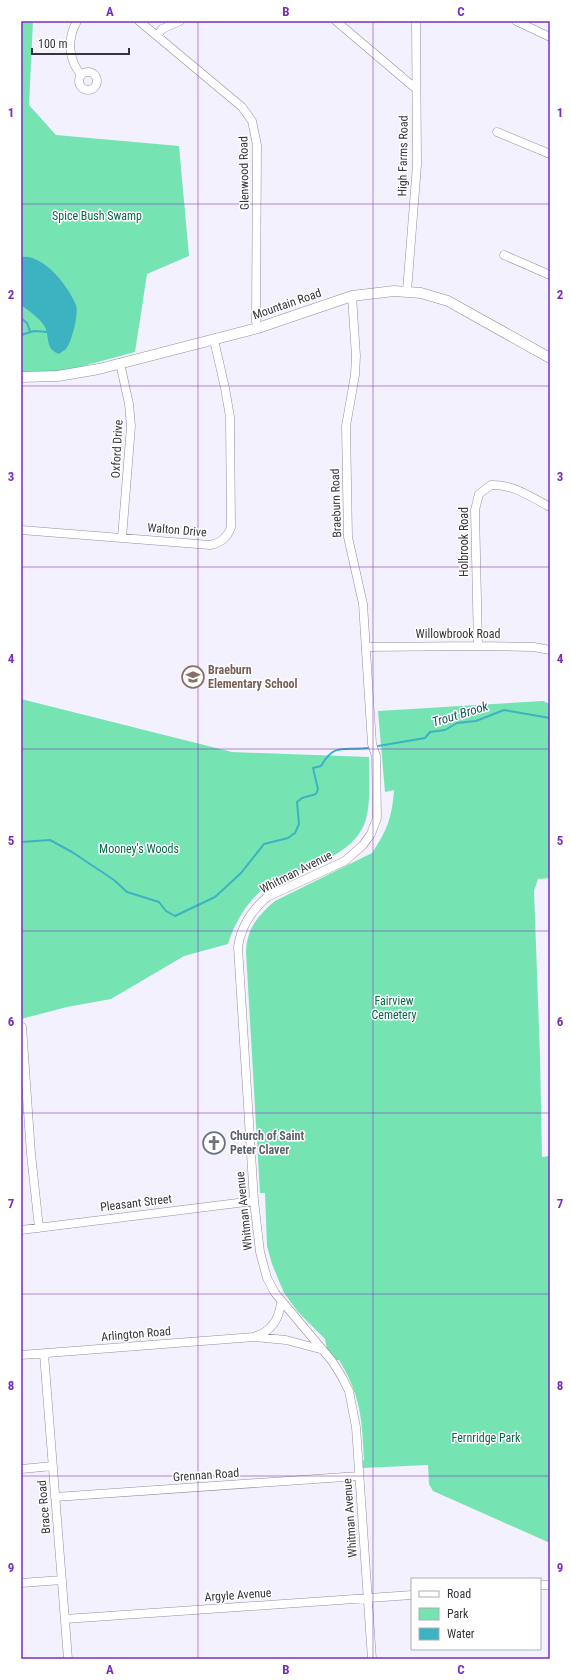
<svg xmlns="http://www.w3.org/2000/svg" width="571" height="1680" font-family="'Roboto Condensed',sans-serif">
<rect width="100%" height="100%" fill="#f3f1fd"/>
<path fill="#76e3b3" d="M21,21H33L29,105L56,135L179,146L189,256L147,274L135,352L61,372H21Z
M21,699L232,752L369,757C369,776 372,812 362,829C345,860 303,866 274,882C252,893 235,920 228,944L184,956L111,999L67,1007L21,1019Z
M543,701L550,704V878L538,879L534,891L540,1055L542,1157L550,1156V1543L433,1491L429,1484L428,1465L362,1468V1461L364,1460C362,1419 361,1396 339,1360H335L327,1349L325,1339L298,1312L284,1293L272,1264L267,1246L265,1193H260L246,952C247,929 257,916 275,901L372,853C387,831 392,817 394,790L385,792L378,711Z"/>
<path fill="#3db2c1" d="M21,257C44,254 68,286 76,305C79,313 72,342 66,349C64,351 61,352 59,354C45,349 50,338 45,327C40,318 29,311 21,305Z"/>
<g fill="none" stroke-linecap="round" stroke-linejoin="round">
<path stroke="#3db2c1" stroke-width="2" d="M21,318L27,323L30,331
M21,335L34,331L47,332
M378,746L425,738L430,732L445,730L457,723L476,721L504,710L550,718
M21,842L50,840L72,852L114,880L127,892L159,902L166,911L175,916L215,897L241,873L264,844L288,838L295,833L299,824L297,802L302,798L316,794L318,789L313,768L321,766C335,742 344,751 368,748"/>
<g stroke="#918f9d" stroke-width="9">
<path id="minor" d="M77,21C67,39 68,59 81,75
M139,21L242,107L252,121L257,145L256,321L258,328
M336,21L415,88
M516,21L550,37
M157,36L162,29L180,21
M79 81a9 9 0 1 1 18 0a9 9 0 1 1-18 0Z
M497,132L550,154
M504,255L550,275
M407,291L417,165L416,21
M352,296L356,356L355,375L346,426L348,537L363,604L372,744L376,756L377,818L371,834L363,845L345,861L267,897C251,911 241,926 238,947L254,1201L260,1252L267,1278L275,1293L332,1361L342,1377L349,1391L356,1427L372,1659
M120,363L129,404L131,426L122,538
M21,530L210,545C221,543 228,537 231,527L230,417L225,388L214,340
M478,646L475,510L479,494L491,485C513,484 531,497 550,507
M366,647L478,646L534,647L550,650
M22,1027L31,1154L39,1228
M21,1230L254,1201
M256,1336C272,1331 279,1319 281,1303
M44,1354L68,1659
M21,1355L254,1337L286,1340L320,1349
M21,1469L53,1466
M55,1497L359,1476
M21,1583L62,1580
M540,1585H550
M65,1619L412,1595"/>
</g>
<g stroke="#918f9d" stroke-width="11">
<path id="major" d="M21,377L58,376L99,369L258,328L352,296L394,291L421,293L448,301L550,358"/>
</g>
<use href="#minor" stroke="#fff" stroke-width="8"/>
<use href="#major" stroke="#fff" stroke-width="10"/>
</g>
<path fill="none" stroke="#7b2cbf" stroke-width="1" stroke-opacity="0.55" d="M198,21V1659M373,21V1659M21,204H550M21,386H550M21,567H550M21,749H550M21,931H550M21,1113H550M21,1294H550M21,1476H550"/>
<defs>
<g id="school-ring" transform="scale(1.15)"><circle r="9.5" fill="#fff" stroke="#8d6e63" stroke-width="1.5"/><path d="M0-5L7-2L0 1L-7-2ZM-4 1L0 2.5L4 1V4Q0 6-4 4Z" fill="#8d6e63"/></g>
<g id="church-ring" transform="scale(1.15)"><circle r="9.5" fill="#fff" stroke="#6b7280" stroke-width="1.5"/><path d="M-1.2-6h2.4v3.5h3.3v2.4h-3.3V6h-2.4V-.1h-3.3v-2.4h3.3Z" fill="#6b7280"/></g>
</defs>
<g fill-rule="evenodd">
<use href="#school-ring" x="193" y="677"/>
<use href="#church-ring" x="214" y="1143"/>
</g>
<g text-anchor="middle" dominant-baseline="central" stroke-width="3" stroke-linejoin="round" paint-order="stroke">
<g font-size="12" fill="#35353b" stroke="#fff">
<text transform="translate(403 156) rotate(-89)">High Farms Road</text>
<text transform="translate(244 173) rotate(-91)">Glenwood Road</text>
<text transform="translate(287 304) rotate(-19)">Mountain Road</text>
<text transform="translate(117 449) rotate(-87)">Oxford Drive</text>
<text transform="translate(336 503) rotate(-92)">Braeburn Road</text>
<text transform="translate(177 530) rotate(5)">Walton Drive</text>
<text transform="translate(464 542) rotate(-90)">Holbrook Road</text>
<text x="458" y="634">Willowbrook Road</text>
<text transform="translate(296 872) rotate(-27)">Whitman Avenue</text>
<text transform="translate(136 1203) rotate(-7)">Pleasant Street</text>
<text transform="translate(244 1211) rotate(-96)">Whitman Avenue</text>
<text transform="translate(136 1334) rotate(-5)">Arlington Road</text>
<text transform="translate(206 1475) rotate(-4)">Grennan Road</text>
<text transform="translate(44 1507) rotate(-95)">Brace Road</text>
<text transform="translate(350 1518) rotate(-94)">Whitman Avenue</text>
<text transform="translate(238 1595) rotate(-4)">Argyle Avenue</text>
</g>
<g font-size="12" fill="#096849" stroke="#fff">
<text x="97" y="216">Spice Bush Swamp</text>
<text x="139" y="849">Mooney's Woods</text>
<text x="394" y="1001">Fairview<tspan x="394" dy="14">Cemetery</tspan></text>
<text x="486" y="1438">Fernridge Park</text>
</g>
<g font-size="12" font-weight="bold" fill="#785e54" stroke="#fff" text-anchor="start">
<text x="208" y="670">Braeburn<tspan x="208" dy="14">Elementary School</tspan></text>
</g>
<g font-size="12" font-weight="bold" fill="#5b616d" stroke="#fff" text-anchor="start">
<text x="230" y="1136">Church of Saint<tspan x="230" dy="14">Peter Claver</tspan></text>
</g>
<g font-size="13" font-style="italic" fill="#14555e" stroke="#fff">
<text transform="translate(460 714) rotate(-17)">Trout Brook</text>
</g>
</g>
<rect width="571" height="1680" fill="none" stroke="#ffffff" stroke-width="44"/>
<rect x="411" y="1578" width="130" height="72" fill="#ffffff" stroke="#aeaeb1"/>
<rect x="419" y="1591" width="20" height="6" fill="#ffffff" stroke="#aeaeb1"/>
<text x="447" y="1598" font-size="12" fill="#35353b">Road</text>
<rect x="419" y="1608" width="20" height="12" fill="#76e3b3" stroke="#aeaeb1"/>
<text x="447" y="1618" font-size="12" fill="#35353b">Park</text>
<rect x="419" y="1628" width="20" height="12" fill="#3db2c1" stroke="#aeaeb1"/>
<text x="447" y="1638" font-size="12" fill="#35353b">Water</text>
<path d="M32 48v6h97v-6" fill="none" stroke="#35353b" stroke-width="2"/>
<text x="38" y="48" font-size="12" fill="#35353b" stroke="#ffffff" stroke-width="3" paint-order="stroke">100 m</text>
<rect x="22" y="22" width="527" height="1636" fill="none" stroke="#7b2cbf" stroke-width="1.5"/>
<g font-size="13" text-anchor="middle" font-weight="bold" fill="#7b2cbf">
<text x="110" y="16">A</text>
<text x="286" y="16">B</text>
<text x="461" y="16">C</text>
<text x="11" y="117">1</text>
<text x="560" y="117">1</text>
<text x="11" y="299">2</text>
<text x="560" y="299">2</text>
<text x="11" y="481">3</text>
<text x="560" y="481">3</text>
<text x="11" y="663">4</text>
<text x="560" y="663">4</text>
<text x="11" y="845">5</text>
<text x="560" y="845">5</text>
<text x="11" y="1026">6</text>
<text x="560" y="1026">6</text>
<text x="11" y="1208">7</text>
<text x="560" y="1208">7</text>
<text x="11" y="1390">8</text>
<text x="560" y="1390">8</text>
<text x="11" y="1572">9</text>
<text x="560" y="1572">9</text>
<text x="110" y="1674">A</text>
<text x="286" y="1674">B</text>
<text x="461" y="1674">C</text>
</g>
</svg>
